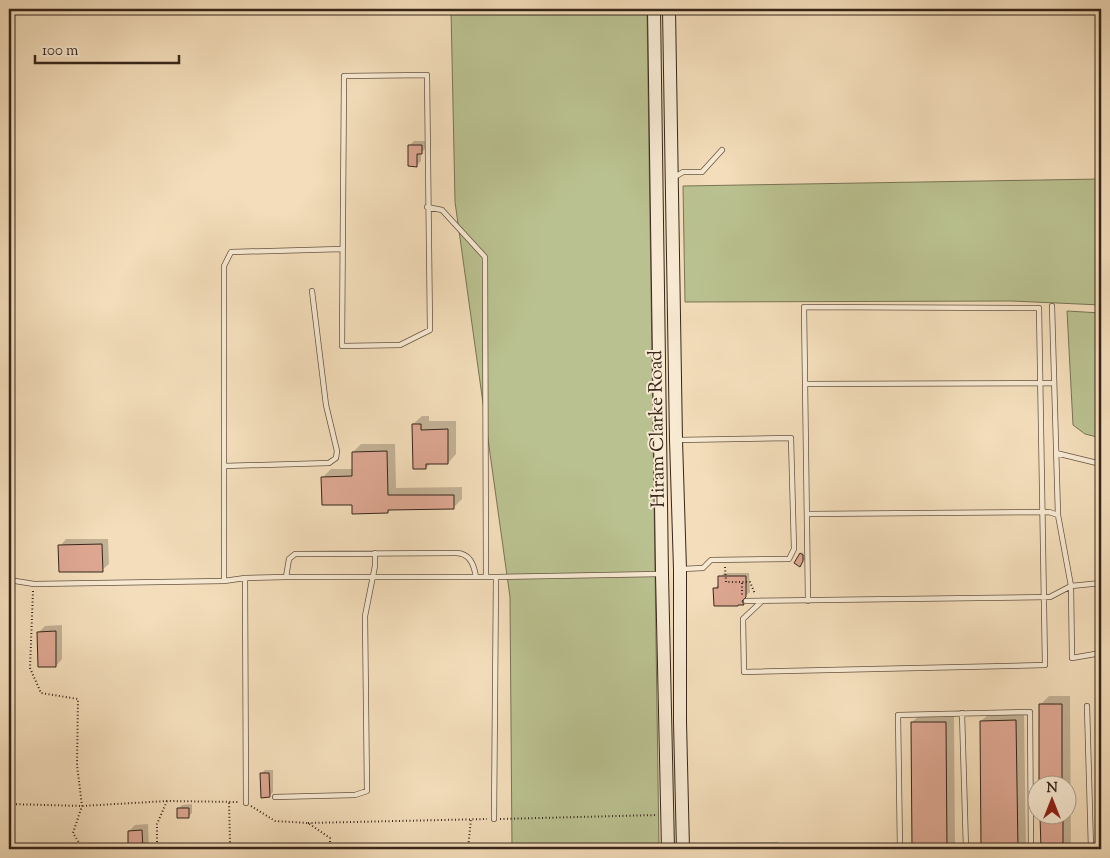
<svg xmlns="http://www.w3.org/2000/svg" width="1110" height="858" font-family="'Sorts Mill Goudy',serif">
<rect width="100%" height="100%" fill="#f3ddba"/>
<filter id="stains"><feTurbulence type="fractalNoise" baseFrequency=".004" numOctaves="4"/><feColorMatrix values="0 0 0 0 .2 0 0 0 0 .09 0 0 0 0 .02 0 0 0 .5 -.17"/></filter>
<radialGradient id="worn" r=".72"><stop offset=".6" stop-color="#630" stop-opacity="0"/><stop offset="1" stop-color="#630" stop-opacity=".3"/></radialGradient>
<path fill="#bac190" stroke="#787455" d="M451,9H647L659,849H509L512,848L510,597L455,202Z
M1101,179V305L1012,301L685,302L683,186Z
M1067,311L1101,313V438L1085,434L1073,425Z"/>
<path fill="#0003" d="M414,141H425V149L421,153V161L417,165L410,145Z
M422,416H429V421H456V454L448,463H431L426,468L413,424Z
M361,444H395L396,488L462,487V499L454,507L392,508L388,512L353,504L323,477L331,469H353V452Z
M66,539H108L109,564L102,570L60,546Z
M802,552L804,554L805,559L800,565L801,554Z
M724,573H749L750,592L745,596L747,600L744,603H739L715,588L719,584L720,577Z
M62,625V659L56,666L39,632L45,626Z
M1049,696H1070L1071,849H1042L1041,816H1068V786H1041L1040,705Z
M1024,712L1026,849H982L981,721L990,713Z
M921,714H954L955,849H913L912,722Z
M265,770H273V792L269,796L261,774Z
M192,804V813L188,817L178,809L182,805Z
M148,824L149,849H130L129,831L135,825Z
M778,842V849H719L725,843Z"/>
<path fill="#dda792" stroke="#37261a" d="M408,145H422V154H417V167L408,166Z
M412,424H421V430L448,429V464H426V469H413Z
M387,451L388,495H454V509L388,510V513L352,514V505H322L321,477L352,476V452Z
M102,544L103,572H59L58,545Z
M800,553L803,555V561L800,567L794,563Z
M718,576H746V597L742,601L744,605H738V606H714L713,588H718Z
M56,631V667H38L37,632Z
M1039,704H1062V786H1039Z
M1016,720L1018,849H981L980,721Z
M911,722H946L947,849H912Z
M260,773H269L270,797L261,798Z
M177,808H189V818H177Z
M1040,816H1063V849H1041Z
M142,830L143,849H128V831Z"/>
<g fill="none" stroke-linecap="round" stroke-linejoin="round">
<g stroke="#665442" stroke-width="6">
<path id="service" d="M797,9V11L867,9
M908,9H919
M427,75L430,330L400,345L342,346L344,76Z
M673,178L683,172H702L722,150
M427,207L442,210L485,257L486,577
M1052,306L1058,515L1071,586L1072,658L1101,653
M805,384L1053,383
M677,440L791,438L794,549L789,559L711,560L703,568L682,569
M1056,453L1101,464
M224,466L329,463L336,458L337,451L326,405L312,291
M807,514L1049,512L1058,515
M11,531L12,580
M286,577L289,559L295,554L456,553C470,553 474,565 476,577
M245,578L246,803
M9,580L34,584L224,581L245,578L286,577H496L660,574
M224,581V266L231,252L342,249
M746,601L1050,597L1071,586L1101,583
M762,601L743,619L744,672L1045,665L1039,308L804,307L808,601
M1087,706L1091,849
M962,713L966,849
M275,797L355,795L367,791L365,616L375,566V553
M494,819L496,577
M900,849L898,715L1030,712L1031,849"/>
</g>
<g stroke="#37261a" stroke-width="14">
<path id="secondary" d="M654,9L662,574L668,849
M669,9L676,440L680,569V722L683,849"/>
</g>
<path stroke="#37261a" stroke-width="2" stroke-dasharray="1 2.5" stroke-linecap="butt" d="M725,567L726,582H750L755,594
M742,583V596
M33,591L30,668L41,693L78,699L77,765L82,806L73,833L83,849
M9,804L82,806L167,801L239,802
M251,806L275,821L308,823L330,838V849
M500,819L657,815
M308,823L487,819
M157,849V824L167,801
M228,849L230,842L229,802
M468,849L471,819"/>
<use href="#service" stroke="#f7e9d2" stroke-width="4.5"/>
<use href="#secondary" stroke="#f7e9d2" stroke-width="12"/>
</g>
<g text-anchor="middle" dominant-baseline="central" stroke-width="4" stroke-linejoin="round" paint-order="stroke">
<g font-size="19" fill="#37261a" stroke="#f7e9d2">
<text transform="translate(658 429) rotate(-91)">Hiram Clarke Road</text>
</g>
</g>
<rect width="1110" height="858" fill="none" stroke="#f3ddba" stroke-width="30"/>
<rect x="10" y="10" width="1090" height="838" fill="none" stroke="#37261a" stroke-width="2.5"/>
<rect x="15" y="15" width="1080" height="828" fill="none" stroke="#37261a"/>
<g transform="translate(1052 800)"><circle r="24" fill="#f7e9d2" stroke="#aa9b88"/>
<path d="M0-4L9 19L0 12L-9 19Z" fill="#8f2418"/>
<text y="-8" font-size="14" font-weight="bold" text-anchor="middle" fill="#37261a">N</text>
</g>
<path d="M35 55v8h144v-8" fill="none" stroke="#37261a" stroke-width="2.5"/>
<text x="42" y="55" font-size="15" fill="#37261a" stroke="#f7e9d2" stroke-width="4" paint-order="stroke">100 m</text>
<rect width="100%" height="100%" filter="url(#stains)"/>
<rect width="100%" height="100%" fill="url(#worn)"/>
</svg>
